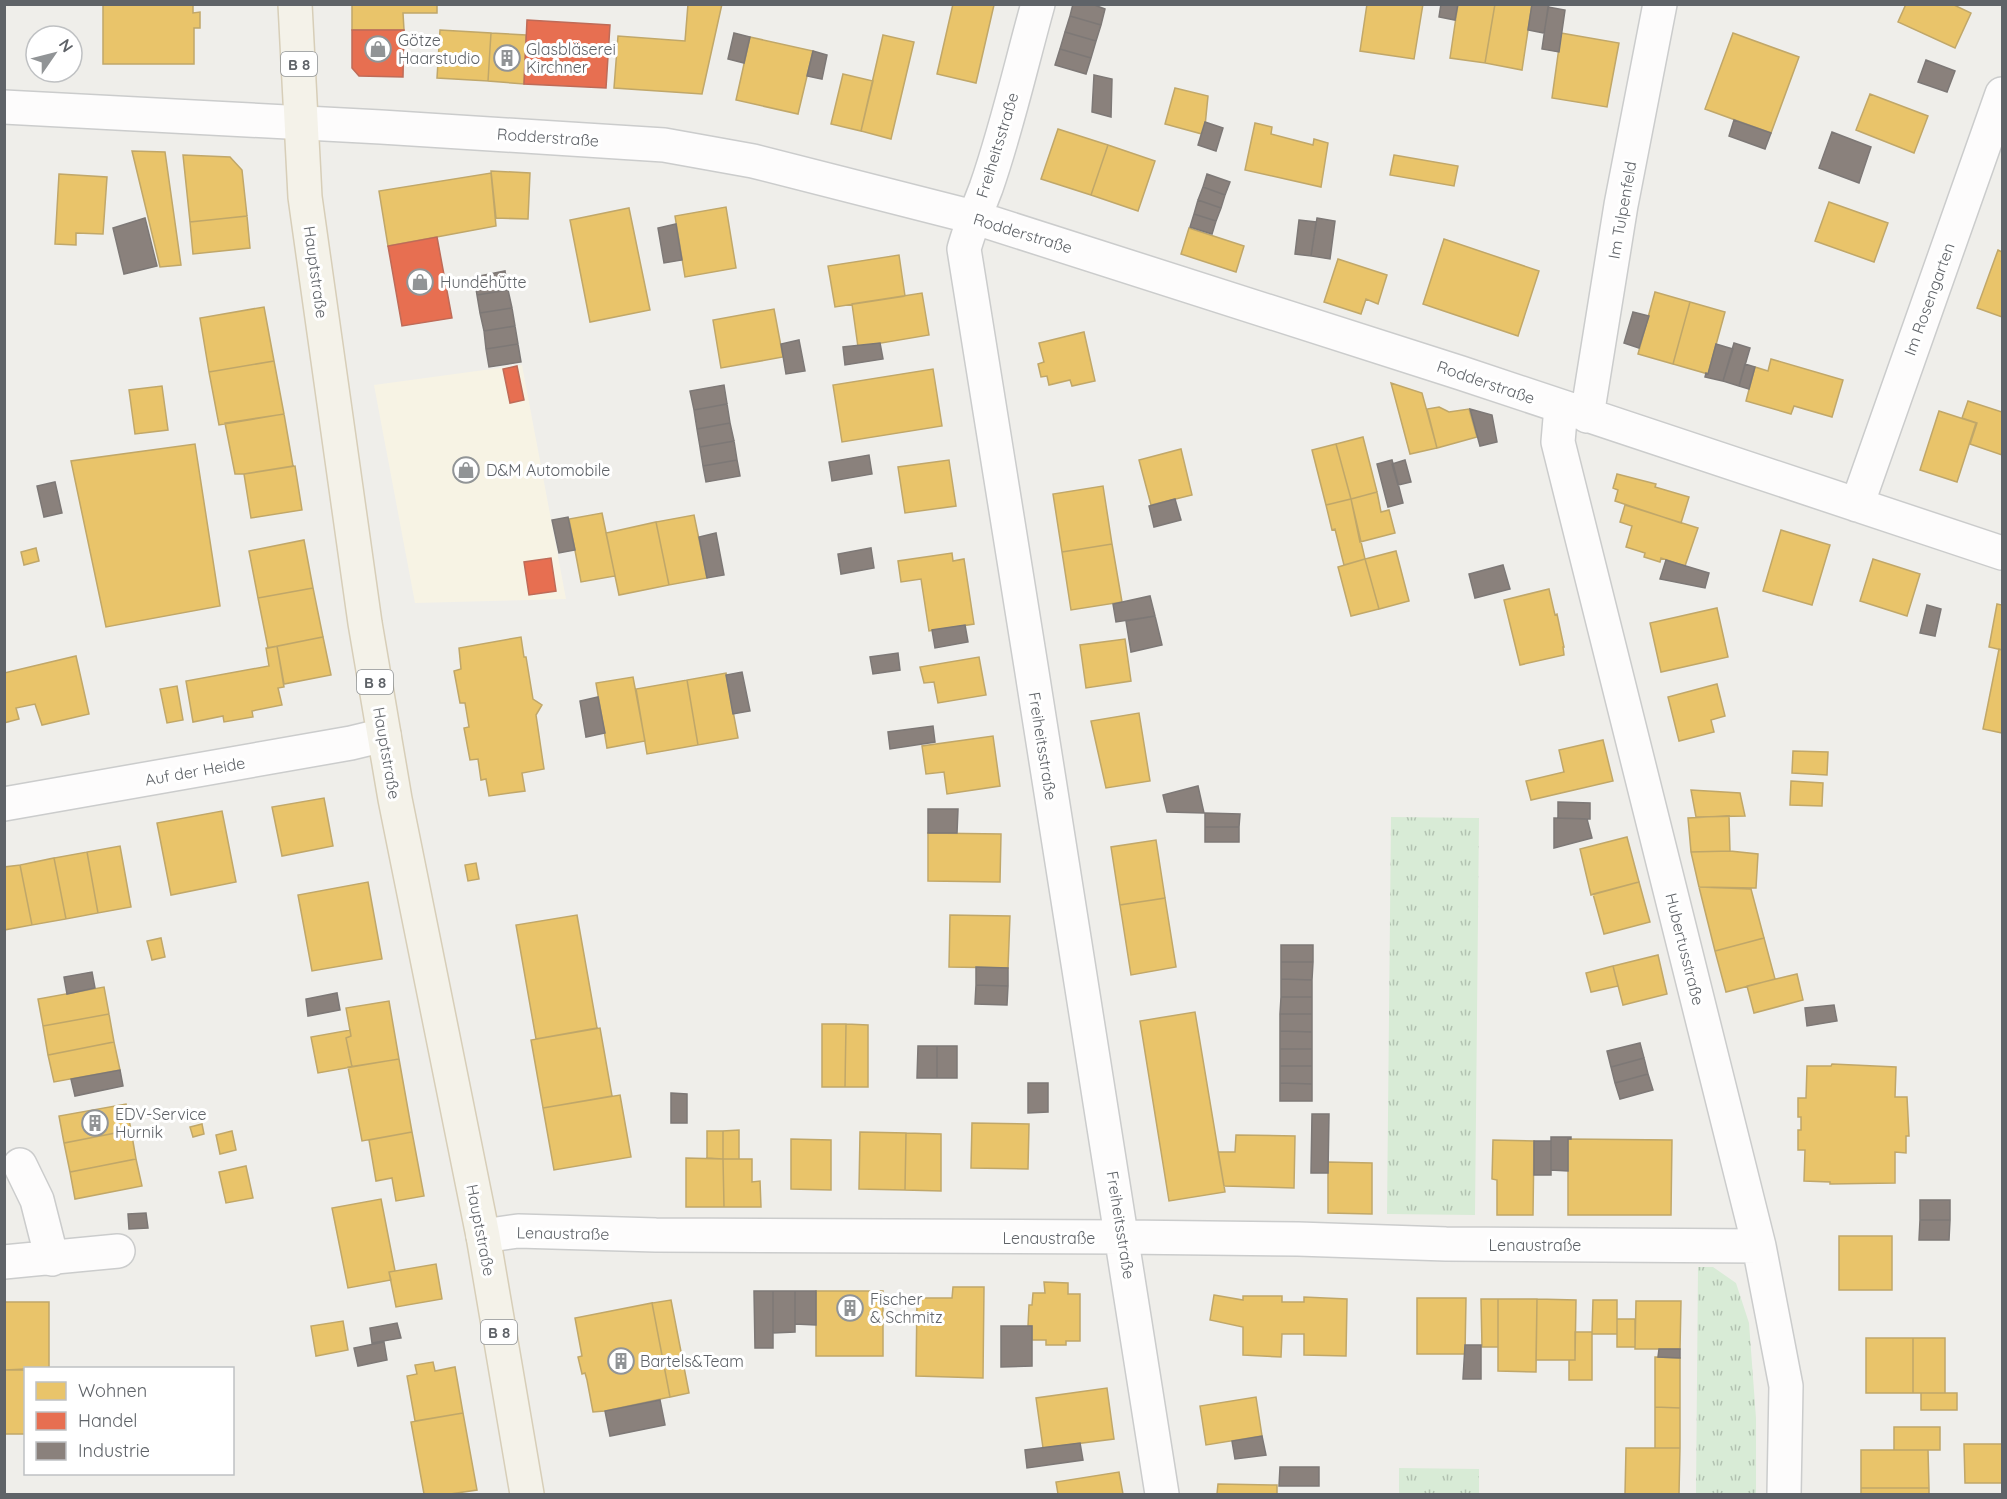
<svg xmlns="http://www.w3.org/2000/svg" width="2007" height="1499" font-family="Quicksand,sans-serif">
<defs>
<pattern id="grass-tufts" width="24" height="20" patternUnits="userSpaceOnUse" patternTransform="scale(1.5)"><rect width="24" height="20" fill="#d8ebd6"/><path d="M3 7l-1-3M5 7V3M7 7l1-3M15 17l-1-3M17 17v-4M19 17l1-3" fill="none" stroke="#b2c2b1"/></pattern>
</defs>
<rect width="100%" height="100%" fill="#efeeea"/>
<path fill="#f7f3e4" d="M522,365L566,599L415,603L374,385Z"/>
<path fill="url(#grass-tufts)" d="M1391,817L1479,818L1475,1215L1387,1214Z
M1698,1267H1713L1736,1283L1749,1323L1756,1418V1494H1696Z
M1399,1468L1479,1469V1494H1399Z"/>
<path fill="#e9c46a" stroke="#c0a769" stroke-width="1.5" d="M103,4H193V13L200,12V28H194V64H103Z
M352,4H437V13H403L404,30H352Z
M688,4H722L702,94L614,88L618,36L685,41Z
M953,4L994,5L976,83L937,74Z
M1367,4H1423L1414,59L1360,51Z
M1458,4H1495L1485,63L1450,58Z
M1495,4H1532L1522,70L1485,63Z
M1906,4H1952L1971,13L1955,48L1898,22Z
M440,30L491,33L488,81L437,78Z
M491,33L526,35L524,84L488,81Z
M1561,33L1619,43L1607,107L1552,98Z
M1733,33L1799,57L1771,133L1705,109Z
M883,35L914,42L891,139L861,131Z
M750,37L813,51L798,114L736,100Z
M843,74L873,81L861,131L831,124Z
M1175,88L1208,96L1205,126L1202,134L1165,124Z
M1870,94L1928,116L1914,153L1856,130Z
M1255,123L1272,127L1271,134L1313,145L1314,139L1328,143L1321,187L1245,170Z
M1058,129L1108,145L1091,195L1041,179Z
M1108,145L1155,161L1138,211L1091,195Z
M132,151L165,152L181,265L160,267Z
M183,155L230,157L242,170L247,216L190,222Z
M1394,155L1458,166L1454,186L1390,175Z
M491,171L530,173L528,219L496,218Z
M491,173L496,226L388,246L379,191Z
M59,174L107,177L103,234L76,233V245L55,244Z
M1829,202L1888,223L1874,262L1815,241Z
M726,207L736,268L685,277L675,216Z
M629,208L650,310L590,322L570,220Z
M247,216L250,248L193,254L190,222Z
M1189,228L1244,246L1236,272L1181,254Z
M1444,239L1539,271L1518,336L1423,304Z
M1998,250L2002,252V317L1977,308Z
M899,255L905,296L835,307L828,266Z
M1338,259L1387,275L1378,304L1366,299L1361,314L1324,302Z
M1655,292L1690,302L1673,364L1638,354Z
M922,293L929,335L858,347L852,304Z
M1690,302L1725,312L1708,374L1673,364Z
M264,307L274,361L209,372L200,318Z
M774,309L783,357L721,368L713,320Z
M1084,332L1095,381L1072,386L1070,380L1049,385L1047,376L1041,377L1038,364L1044,362L1039,343Z
M1771,359L1843,380L1832,417L1794,406L1791,414L1746,401L1755,367L1768,371Z
M274,361L284,414L219,425L209,372Z
M933,369L942,426L842,442L833,385Z
M1391,383L1422,393L1437,448L1410,454Z
M162,386L168,430L135,434L129,390Z
M1968,401L2002,412V455L1970,444L1977,423L1962,418Z
M1439,407L1449,412L1469,409L1477,437L1437,448L1427,409Z
M1939,411L1976,423L1957,482L1920,470Z
M284,414L293,466L244,474H235L225,423Z
M1363,437L1377,492L1351,499L1336,444Z
M195,444L220,606L106,627L71,461Z
M1336,444L1351,499L1326,505L1312,450Z
M1181,449L1192,495L1151,505L1139,460Z
M949,460L956,506L905,513L898,467Z
M295,466L302,510L251,518L244,474Z
M1617,474L1656,484L1655,487L1689,497L1681,523L1615,501L1618,490L1613,488Z
M1103,486L1112,544L1062,552L1053,494Z
M1377,492L1381,512L1389,510L1395,533L1360,542L1351,499Z
M1351,499L1365,559L1344,565L1335,529L1332,530L1326,505Z
M1625,505L1698,528L1685,566L1661,558L1660,562L1644,557L1645,553L1626,547L1632,526L1620,522Z
M602,513L615,576L581,582L569,519Z
M694,515L707,578L669,585L656,522Z
M656,522L669,585L619,595L606,533Z
M1781,530L1830,545L1812,605L1763,591Z
M304,540L313,588L258,598L249,551Z
M1112,544L1122,602L1071,610L1062,552Z
M36,548L39,561L24,565L21,552Z
M1396,551L1409,601L1379,609L1365,559Z
M952,553L953,561L964,559L974,624L929,631L921,579L901,582L898,561Z
M1365,559L1379,609L1351,616L1338,567Z
M1873,559L1920,574L1907,616L1860,601Z
M313,588L323,637L268,648L258,598Z
M1549,589L1555,615L1557,614L1564,647H1563L1564,655L1520,665L1504,600Z
M1997,604L2002,605V650L1989,647Z
M1717,608L1728,657L1661,672L1650,623Z
M323,637L331,675L284,684L277,646Z
M521,637L524,657H526L533,699L542,705L536,715L544,769L522,773L525,791L489,796L486,779L481,780L478,759L470,760L464,728L469,727L465,703H460L454,671L461,669L459,648Z
M1125,639L1131,681L1086,688L1080,645Z
M277,646L284,687L278,688L282,705L252,711L253,717L224,722L223,716L193,722L186,681L269,666L266,648Z
M1999,649L2002,650V733L1983,729Z
M76,656L89,714L42,725L35,704L16,708L19,719L4,723V673Z
M979,657L986,695L938,703L934,682L924,683L920,667Z
M726,673L738,738L698,745L687,680Z
M633,677L645,741L607,748L596,683Z
M687,680L698,745L647,754L636,689Z
M1717,684L1725,716L1711,720L1714,732L1679,741L1668,697Z
M177,686L183,720L167,723L160,689Z
M1139,713L1150,781L1106,788L1091,721Z
M993,736L1000,786L947,794L944,772L926,774L922,746Z
M1603,740L1613,781L1531,800L1526,781L1564,772L1559,750Z
M1793,751L1828,752L1827,775L1792,773Z
M1791,781L1823,783L1822,806L1790,805Z
M1691,790L1740,793L1745,816L1696,817Z
M324,798L333,846L282,856L272,807Z
M222,811L236,882L171,895L157,823Z
M1729,816L1730,851L1691,852L1688,818Z
M928,833L1001,834L1000,882L928,881Z
M1627,837L1639,882L1591,895L1580,849Z
M1156,840L1165,898L1120,905L1111,847Z
M120,846L131,907L98,913L87,852Z
M1730,851L1758,854L1756,888L1699,887L1691,852Z
M87,852L98,913L66,919L54,858Z
M54,858L66,919L32,925L20,865Z
M476,863L479,879L468,881L465,865Z
M20,865L32,925L4,930V867Z
M368,882L382,959L312,971L298,895Z
M1639,882L1650,922L1604,934L1593,894Z
M1699,887L1751,889L1764,938L1715,951Z
M1165,898L1176,967L1131,975L1120,905Z
M577,915L597,1028L536,1039L516,925Z
M950,915L1010,916L1008,968L949,967Z
M161,938L165,957L152,960L147,941Z
M1764,938L1775,979L1726,992L1715,951Z
M1658,955L1667,994L1623,1005L1613,966Z
M1613,966L1618,986L1591,992L1586,973Z
M1797,974L1803,1000L1754,1013L1747,986Z
M104,987L109,1014L43,1026L38,999Z
M389,1001L399,1059L352,1067L346,1038L351,1036L346,1008Z
M1195,1012L1225,1192L1169,1201L1140,1021Z
M109,1014L114,1042L48,1055L43,1026Z
M822,1024H846L845,1087H822Z
M846,1024L868,1025V1087H845Z
M600,1028L612,1096L543,1108L531,1040Z
M350,1030L351,1036L346,1038L352,1067L318,1073L311,1037Z
M114,1042L120,1070L54,1082L48,1055Z
M399,1059L412,1132L362,1141L348,1067Z
M1832,1064L1896,1067L1895,1097H1907L1909,1136H1906V1153L1895,1152V1183L1830,1184V1182L1804,1181L1805,1150H1798V1130H1801V1117H1798V1098H1806L1807,1066H1831Z
M620,1095L631,1157L554,1170L543,1108Z
M126,1104L131,1130L64,1143L59,1116Z
M972,1123L1029,1124L1028,1169L971,1168Z
M202,1124L204,1134L193,1137L190,1127Z
M131,1130L136,1159L70,1172L64,1143Z
M739,1130V1159H723V1131Z
M232,1131L236,1150L220,1154L216,1135Z
M707,1131H723V1159L707,1158Z
M412,1132L424,1196L396,1201L392,1178L376,1181L369,1140Z
M860,1132L906,1133L905,1190L859,1189Z
M906,1133L941,1134V1191L905,1190Z
M1236,1135L1295,1136L1294,1188L1224,1186L1218,1152H1235Z
M791,1139L831,1140V1190L791,1189Z
M1568,1139L1672,1140L1671,1215H1568Z
M1493,1140L1534,1141L1533,1215H1497V1180L1492,1179Z
M686,1158L723,1159L724,1207H686Z
M136,1159L142,1186L75,1199L70,1172Z
M723,1159H752V1182L760,1181L761,1207H724Z
M1328,1162L1372,1163V1214L1328,1213Z
M246,1166L253,1198L226,1203L219,1172Z
M381,1199L395,1271L389,1272L391,1280L348,1288L332,1208Z
M1839,1236H1892V1290H1839Z
M436,1264L442,1299L396,1307L389,1272Z
M1044,1282L1068,1283V1294H1080V1341H1066V1345H1046V1340H1032V1326H1028L1029,1305H1032L1033,1293H1045Z
M953,1287H984L983,1378L916,1376L917,1298H952Z
M816,1291H883V1356H816Z
M1214,1295L1243,1300V1296H1282V1302H1304V1297L1347,1299L1346,1356L1304,1355V1334H1282L1281,1357L1243,1355V1327L1210,1320Z
M1417,1298H1466L1465,1354H1417Z
M1481,1299H1498V1347H1482Z
M1498,1299H1537L1536,1372L1498,1371Z
M1537,1299L1576,1300L1575,1360H1536Z
M671,1300L689,1393L670,1397L652,1303Z
M1593,1300H1617V1334H1592Z
M1636,1301H1681L1680,1349H1635Z
M4,1302H49V1368L4,1370Z
M652,1303L670,1397L605,1411L593,1412L587,1380L585,1373L582,1374L578,1357L582,1356L575,1318Z
M1617,1319H1635V1347H1617Z
M343,1321L348,1350L316,1356L311,1326Z
M1575,1332H1592V1380H1569V1360H1575Z
M1866,1338H1913V1393H1866Z
M1913,1338H1945V1393H1913Z
M1655,1357L1680,1358V1408L1655,1407Z
M433,1362L435,1371L455,1367L463,1413L415,1421L407,1376L417,1374L415,1365Z
M4,1370H26V1434H4Z
M1107,1388L1114,1439L1043,1448L1036,1398Z
M1921,1393H1957V1410H1921Z
M1256,1397L1262,1436L1206,1445L1200,1406Z
M1655,1407L1680,1408V1448H1655Z
M463,1413L477,1490L450,1494H424L411,1422Z
M1894,1427H1940V1450H1894Z
M1964,1444H2002V1483H1965Z
M1626,1448H1680L1679,1494H1625Z
M1861,1450H1928L1929,1488H1861Z
M1119,1472L1123,1494H1058L1056,1482Z
M1218,1484L1277,1485V1494H1217Z
M1861,1488H1929V1494H1861Z"/>
<path fill="#e76f51" stroke="#be6b58" stroke-width="1.5" d="M527,20L610,25L606,88L524,84Z
M352,30H404L403,77L359,76L352,68Z
M437,237L452,318L402,326L388,246Z
M517,366L524,400L510,403L503,369Z
M551,558L556,591L529,595L524,562Z"/>
<path fill="#8a817c" stroke="#7d7876" stroke-width="1.5" d="M1073,4H1092L1105,9L1101,25L1070,16Z
M1441,4H1458L1455,20L1439,17Z
M1532,4H1549L1544,33L1528,30Z
M1548,7L1565,10L1559,52L1542,49Z
M1070,16L1101,25L1096,41L1065,32Z
M1065,32L1096,41L1091,58L1060,49Z
M734,33L750,37L744,63L728,59Z
M1060,49L1091,58L1086,74L1055,65Z
M813,51L827,55L822,79L807,76Z
M1926,60L1955,71L1947,92L1918,82Z
M1094,75L1112,79L1111,117L1092,112Z
M1734,120L1771,133L1765,149L1729,136Z
M1205,122L1223,128L1216,151L1198,145Z
M1832,132L1871,147L1859,183L1819,168Z
M1207,174L1230,182L1225,195L1203,187Z
M1203,187L1225,195L1221,208L1198,200Z
M1198,200L1221,208L1216,221L1194,214Z
M1194,214L1216,221L1212,234L1190,227Z
M145,218L157,266L124,274L113,228Z
M1317,218L1335,221L1330,259L1311,256Z
M1299,220L1316,222L1311,256L1295,254Z
M676,224L682,260L664,263L658,228Z
M505,271L508,290L477,295L474,277Z
M508,290L512,308L480,313L477,295Z
M512,308L515,326L484,331L480,313Z
M1633,312L1649,316L1639,348L1624,343Z
M515,326L518,344L486,349L484,331Z
M799,340L805,371L786,374L781,344Z
M880,343L883,359L845,365L843,347Z
M1734,343L1750,348L1739,386L1723,381Z
M518,344L521,362L489,367L486,349Z
M1716,344L1733,349L1723,381L1705,377L1706,373L1708,374Z
M1745,364L1755,367L1749,389L1739,386Z
M724,385L727,404L694,410L690,391Z
M727,404L730,423L697,429L694,410Z
M1470,409L1492,415L1497,442L1480,446Z
M730,423L734,441L700,447L697,429Z
M734,441L737,460L703,466L700,447Z
M869,455L872,474L832,481L829,462Z
M737,460L740,476L706,482L703,466Z
M1392,460L1403,503L1388,507L1377,464Z
M1405,460L1411,482L1398,485L1392,464Z
M55,482L62,513L44,517L37,486Z
M1175,499L1181,520L1154,527L1149,506Z
M568,517L575,550L559,553L552,520Z
M716,533L724,575L707,578L699,537Z
M871,548L874,568L841,574L838,554Z
M1666,560L1709,573L1705,588L1660,579Z
M1503,565L1510,589L1475,598L1469,574Z
M1150,596L1155,616L1116,622L1113,604Z
M1927,605L1941,609L1935,636L1920,633Z
M1155,616L1162,645L1131,652L1126,621Z
M965,625L968,642L935,648L932,630Z
M898,653L900,670L873,674L870,657Z
M742,672L750,711L733,714L726,675Z
M598,697L605,733L586,737L580,701Z
M933,726L935,742L890,749L888,732Z
M1198,786L1204,813L1167,812L1163,795Z
M1558,802L1590,803V819L1558,818Z
M928,809H958L957,833H928Z
M1205,813L1240,814L1239,827H1205Z
M1554,818L1587,819L1592,838L1554,848Z
M1205,827H1239V842H1205Z
M1281,945H1313V962H1281Z
M1281,962H1313L1312,980L1281,979Z
M976,967L1008,968V986L976,985Z
M92,972L95,988L67,994L64,977Z
M1281,979L1312,980V997H1281Z
M976,985L1008,986L1007,1005L975,1004Z
M337,993L340,1010L308,1016L306,999Z
M1281,997H1312V1014H1280Z
M1834,1005L1837,1021L1807,1026L1805,1008Z
M1280,1014H1312V1032L1280,1031Z
M1280,1031L1312,1032V1049H1280Z
M1640,1043L1644,1058L1611,1067L1607,1051Z
M918,1046H937V1078H917Z
M937,1046H957V1078H937Z
M1280,1049H1312V1066H1280Z
M1644,1058L1648,1074L1615,1083L1611,1067Z
M1280,1066H1312V1084L1280,1083Z
M120,1070L123,1086L75,1096L71,1079Z
M1648,1074L1653,1090L1620,1099L1615,1083Z
M1028,1083H1048V1112L1028,1113Z
M1280,1083L1312,1084V1101H1280Z
M671,1093L687,1094V1123H671Z
M1312,1114H1329L1328,1173H1311Z
M1551,1137H1571V1139H1568V1171L1551,1170Z
M1534,1141H1551V1175H1534Z
M1920,1200H1950V1220H1920Z
M146,1213L148,1228L129,1229L128,1214Z
M1920,1220H1950L1949,1240H1919Z
M754,1291H773V1348H755Z
M773,1291H795V1332L773,1333Z
M795,1291H816V1325L795,1324Z
M397,1323L401,1338L372,1343L370,1328Z
M1001,1326H1032V1366L1001,1367Z
M384,1342L387,1360L358,1366L354,1348Z
M1465,1345H1481V1379H1463Z
M1659,1349H1680V1358L1658,1357Z
M660,1400L665,1425L610,1436L605,1411Z
M1262,1436L1266,1455L1235,1459L1232,1441Z
M1080,1443L1083,1460L1027,1468L1025,1450Z
M1280,1467H1319V1486H1279Z"/>
<g fill="none" stroke-linecap="round" stroke-linejoin="round">
<g stroke="#cbcccc" stroke-width="36">
<path id="minor" d="M1038,4C1021,65 1007,128 986,188C978,209 970,227 964,249C1030,664 1099,1079 1162,1494
M4,107L381,127L664,145L753,161L973,217L1461,373L2002,553
M1561,407L1558,442L1759,1246L1786,1386L1784,1494
M1587,416L1621,205L1660,4
M1857,505L2002,94
M4,804L351,743L384,735
M20,1165L37,1200L52,1259
M483,1236L518,1231L656,1235L1123,1237L1298,1239L1446,1244L1759,1246
M4,1262L118,1251"/>
</g>
<g stroke="#d7ceb8" stroke-width="36">
<path id="primary" d="M295,4L305,197L365,623L395,799L483,1236L527,1494"/>
</g>
<use href="#minor" stroke="#fdfcfc" stroke-width="33"/>
<use href="#primary" stroke="#f4f2e9" stroke-width="33"/>
</g>
<defs>
<g id="shop-ring" transform="scale(1.35)"><circle r="9.5" fill="#fff" stroke="#919496" stroke-width="1.5"/><path d="M-5-2.5h2.3a2.7 3.5 0 0 1 5.4 0H5L5.5 6h-11ZM-1.5-2.5h3a1.5 2.3 0 0 0-3 0Z" fill="#919496"/></g>
<g id="building-ring" transform="scale(1.35)"><circle r="9.5" fill="#fff" stroke="#919496" stroke-width="1.5"/><path d="M-4-6H4V6H1V3H-1V6H-4ZM-2.5-4.3h1.7v1.8h-1.7ZM.8-4.3h1.7v1.8H.8ZM-2.5-1h1.7V.8h-1.7ZM.8-1h1.7V.8H.8Z" fill="#919496"/></g>
</defs>
<g fill-rule="evenodd">
<use href="#shop-ring" x="378" y="49"/>
<use href="#building-ring" x="507" y="58"/>
<use href="#shop-ring" x="420" y="282"/>
<use href="#shop-ring" x="466" y="470"/>
<use href="#building-ring" x="95" y="1123"/>
<use href="#building-ring" x="850" y="1308"/>
<use href="#building-ring" x="621" y="1361"/>
</g>
<g text-anchor="middle" dominant-baseline="central" stroke-width="6" stroke-linejoin="round" paint-order="stroke">
<g fill="#fff" stroke="#8f9295" stroke-width="1.5">
<rect x="281" y="52" width="36" height="24" rx="4.5"/>
<rect x="357" y="670" width="36" height="24" rx="4.5"/>
<rect x="481" y="1320" width="36" height="24" rx="4.5"/>
</g>
<g font-size="15" font-weight="bold" fill="#5f6368">
<text x="299" y="64">B 8</text>
<text x="375" y="682">B 8</text>
<text x="499" y="1332">B 8</text>
</g>
<g font-size="16" fill="#5f6368" stroke="#fff" text-anchor="start">
<text x="398" y="40">Götze<tspan x="398" dy="18">Haarstudio</tspan></text>
<text x="526" y="49">Glasbläserei<tspan x="526" dy="18">Kirchner</tspan></text>
<text x="440" y="282">Hundehütte</text>
<text x="486" y="470">D&amp;M Automobile</text>
<text x="115" y="1114">EDV-Service<tspan x="115" dy="18">Hurnik</tspan></text>
<text x="870" y="1299">Fischer<tspan x="870" dy="18">&amp; Schmitz</tspan></text>
<text x="640" y="1361">Bartels&amp;Team</text>
</g>
<g font-size="16" fill="#5f6368" stroke="#fff">
<text transform="translate(548 137) rotate(4)">Rodderstraße</text>
<text transform="translate(997 145) rotate(-73)">Freiheitsstraße</text>
<text transform="translate(1622 210) rotate(-80)">Im Tulpenfeld</text>
<text transform="translate(1023 233) rotate(17)">Rodderstraße</text>
<text transform="translate(316 272) rotate(82)">Hauptstraße</text>
<text transform="translate(1929 299) rotate(-70)">Im Rosengarten</text>
<text transform="translate(1486 382) rotate(19)">Rodderstraße</text>
<text transform="translate(1043 746) rotate(81)">Freiheitsstraße</text>
<text transform="translate(387 753) rotate(80)">Hauptstraße</text>
<text transform="translate(195 771) rotate(-10)">Auf der Heide</text>
<text transform="translate(1685 949) rotate(76)">Hubertusstraße</text>
<text transform="translate(1121 1225) rotate(81)">Freiheitsstraße</text>
<text transform="translate(481 1230) rotate(79)">Hauptstraße</text>
<text transform="translate(563 1233) rotate(1)">Lenaustraße</text>
<text x="1049" y="1238">Lenaustraße</text>
<text x="1535" y="1245">Lenaustraße</text>
</g>
</g>
<rect width="2007" height="1499" fill="none" stroke="#5f6368" stroke-width="12"/>
<rect x="24" y="1367" width="210" height="108" fill="#ffffff" stroke="#bfc1c3" stroke-width="1.5"/>
<rect x="36" y="1382" width="30" height="18" fill="#e9c46a" stroke="#bfc1c3" stroke-width="1.5"/>
<text x="78" y="1397" font-size="18" fill="#5f6368">Wohnen</text>
<rect x="36" y="1412" width="30" height="18" fill="#e76f51" stroke="#bfc1c3" stroke-width="1.5"/>
<text x="78" y="1427" font-size="18" fill="#5f6368">Handel</text>
<rect x="36" y="1442" width="30" height="18" fill="#8a817c" stroke="#bfc1c3" stroke-width="1.5"/>
<text x="78" y="1457" font-size="18" fill="#5f6368">Industrie</text>
<g transform="translate(54 54) rotate(55)"><circle r="28" fill="#ffffff" stroke="#bfc1c3" stroke-width="1.5"/>
<path d="M0-4.5L10 22L0 15L-10 22Z" fill="#919496"/>
<text y="-9" font-size="16" font-weight="bold" text-anchor="middle" fill="#5f6368">N</text>
</g>
</svg>
